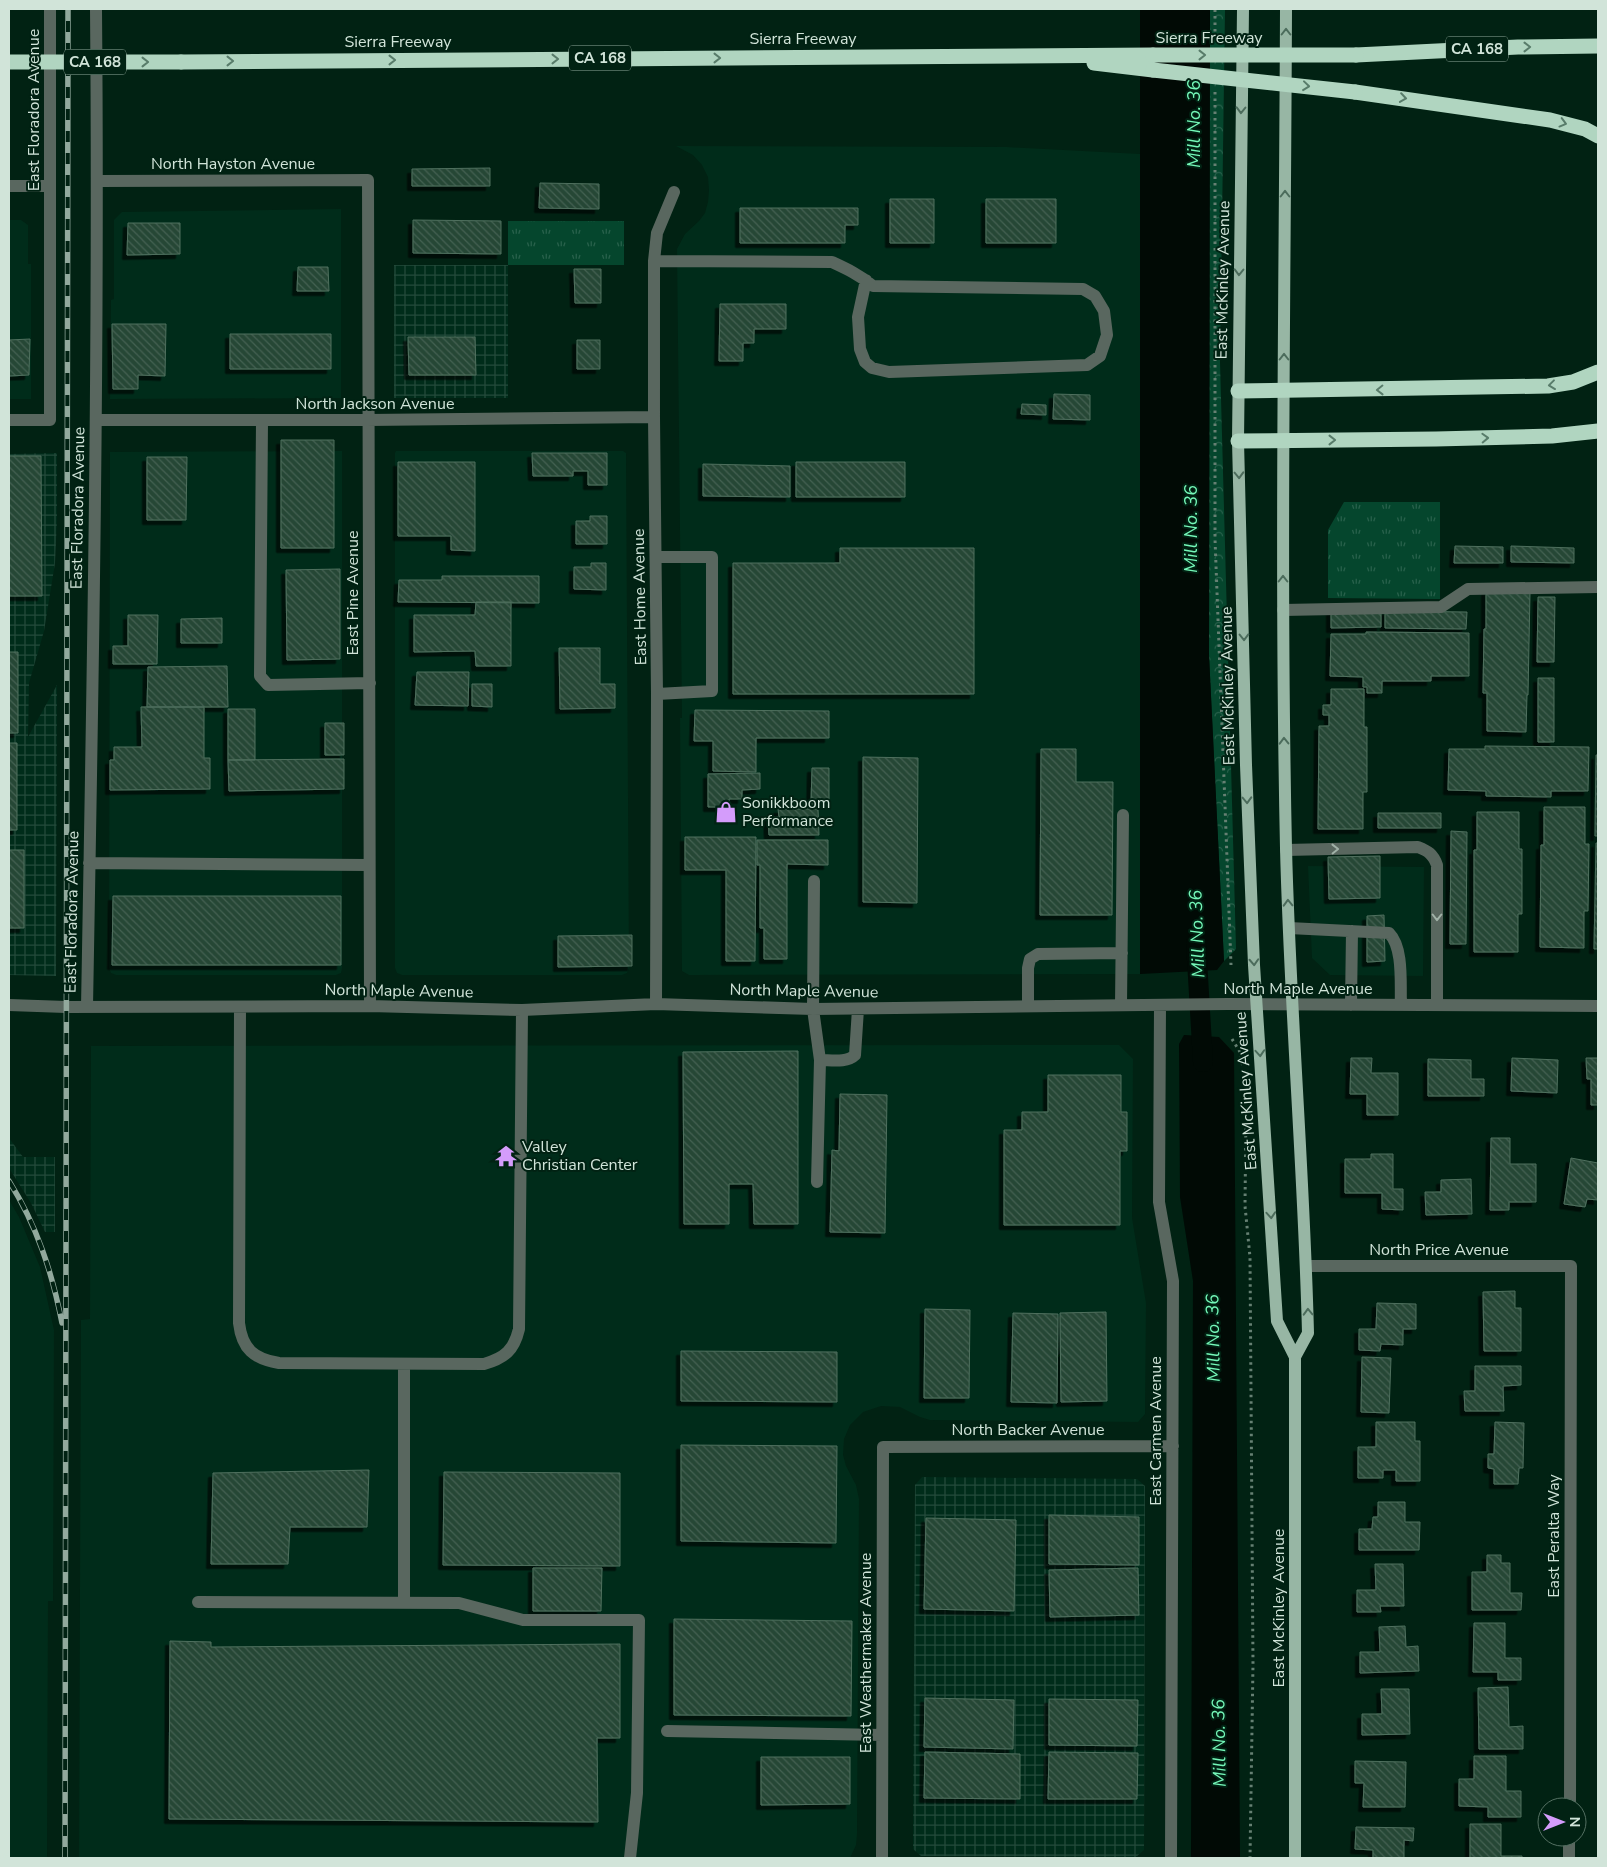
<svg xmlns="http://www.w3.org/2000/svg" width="1607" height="1867" font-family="'Nunito Sans',sans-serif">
<defs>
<pattern id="industrial-grid" width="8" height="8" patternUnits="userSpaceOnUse" patternTransform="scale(1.25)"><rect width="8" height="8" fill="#002c1a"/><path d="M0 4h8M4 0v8" fill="none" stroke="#244a3b"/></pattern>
<pattern id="grass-tufts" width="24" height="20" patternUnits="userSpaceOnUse" patternTransform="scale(1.25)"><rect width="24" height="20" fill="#05462d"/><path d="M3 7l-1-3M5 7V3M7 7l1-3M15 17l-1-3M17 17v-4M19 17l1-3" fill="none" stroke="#28614b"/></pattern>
<pattern id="park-crowns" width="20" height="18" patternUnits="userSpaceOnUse" patternTransform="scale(1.25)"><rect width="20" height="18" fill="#05462d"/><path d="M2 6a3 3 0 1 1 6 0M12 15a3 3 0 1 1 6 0" fill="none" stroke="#28614b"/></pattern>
<pattern id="building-back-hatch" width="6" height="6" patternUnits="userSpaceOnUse" patternTransform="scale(1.25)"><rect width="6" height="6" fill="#264736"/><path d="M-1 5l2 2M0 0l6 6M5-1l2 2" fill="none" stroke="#446152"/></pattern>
<filter id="shadow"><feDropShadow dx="-4.5" dy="4.5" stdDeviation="0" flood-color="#0009"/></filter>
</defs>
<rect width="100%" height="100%" fill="#012213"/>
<path fill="#002c1a" d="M676,146L1006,147L1140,154V974L689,975L682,971L680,718H682L677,249L685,234L699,221L705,213L708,202L709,190L708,177L702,165L693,155Z
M341,209V398L110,399L111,300L114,299V220L122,212Z
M9,220H21L28,225V264H31V399H9Z
M342,451V968L341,973L336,975H116L111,973L109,968L110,452Z
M396,451H623L626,453L629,968L627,973L622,975H402L397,973L395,968V453Z
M1308,866L1424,867L1423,976L1330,975L1312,958Z
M1119,1045L1133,1059L1132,1218L1146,1303L1145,1414L1138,1422L930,1420L920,1417L900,1407L881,1406L863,1412L850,1425L844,1439L843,1455L846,1466L856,1485L859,1499L857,1834L856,1845L850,1858H79L81,1320L90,1319L91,1046Z
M9,1200L19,1217L40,1267L54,1330L53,1601H48L47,1858H9Z"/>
<path fill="url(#industrial-grid)" d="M394,265H508V398H394Z
M57,453V520L55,563L44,631L29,683L28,737L57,685L56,976L9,975V454Z
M9,1138L23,1157H55V1232H45L31,1203L9,1168Z
M922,1477L1137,1479L1145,1486L1144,1850L1136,1857L921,1856L913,1849L915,1485Z"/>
<path fill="url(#grass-tufts)" d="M508,221H624V265H508Z
M1344,502H1440V599L1328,598V530Z"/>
<path fill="url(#park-crowns)" d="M1210,9H1225L1220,362L1236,949L1224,961L1209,655Z"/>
<path fill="#010a05" d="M1140,9H1210L1209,655L1224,961L1217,970L1140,974Z
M1184,1035L1219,1037L1234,1053L1240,1858H1191L1193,1281L1180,1197L1179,1044Z"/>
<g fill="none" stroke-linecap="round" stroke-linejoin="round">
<path stroke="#010a05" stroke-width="20" d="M1196,943L1203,1062"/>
</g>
<path fill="url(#building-back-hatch)" stroke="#4f705e" filter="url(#shadow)" d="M490,168V186H412V169Z
M540,183L599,184V209L539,208Z
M890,199H934V243H890Z
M986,199H1056V243H986Z
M740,208H858V225H845V243H740Z
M413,220L501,221V254L413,253Z
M128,223H180V254L127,255Z
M298,267H328L329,291H297Z
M574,269H601V303H575Z
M720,304H786V329H754V343H743V361H719Z
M112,324H166L165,376L138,375V389H113Z
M230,334H331V369H230Z
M408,337H475L476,375H409Z
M30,339L29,375L9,376V340Z
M577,340H600V369H577Z
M1054,394L1090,395V420L1053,419Z
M1022,404L1046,405V415L1021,414Z
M281,440H334V548H281Z
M532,453H607V485H588V471H573V476H533Z
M9,456H41L42,596H9Z
M147,457H187L186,520H147Z
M398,462H475V551L451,550V536H398Z
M796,462H905V497H796Z
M703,464L790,466V497L703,496Z
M590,516H607V544H576V521H590Z
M1455,546L1503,547V563H1454Z
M1511,546L1574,548V563L1511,562Z
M840,548H974V694H733V563H840Z
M591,563H606V590L574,589V567H591Z
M340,569V659L287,660L286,570Z
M442,576H539V603L398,602L399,580H442Z
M1486,591L1530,592L1528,695H1527L1526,732L1487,731V693H1483L1484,629H1486Z
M1538,597H1555L1554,662H1537Z
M476,602H511V666H476L475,651L414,652V615H475Z
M1331,611H1381V627L1331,628Z
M1385,611L1467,612L1466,629L1385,628Z
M128,615H158L157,664H113V646H128Z
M222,618V643H181V619Z
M1366,632L1469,633V676H1431V681H1382V693H1367V687H1363V677L1330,676L1331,634H1366Z
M559,648H600V684H615V708L560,709Z
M9,652H18V733H9Z
M227,666L228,707H147L148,667Z
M417,672H469L468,706L415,705Z
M1538,678H1554V742H1538Z
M472,684H492V707L472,706Z
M1331,689H1364V727H1367V792H1363V829H1318L1319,726H1329V715H1323V705H1331Z
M141,707H204V758H210V789L110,790V760H114V747H142Z
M228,709H255V760H228Z
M695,710L829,711V738H756V772L713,771V741H694Z
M325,723H344V755H325Z
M9,743H17V830H9Z
M1485,746L1589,747L1588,791H1551V797L1486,796V791L1448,790L1449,749H1485Z
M1041,749H1076V782H1113L1112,915H1040Z
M1596,755H1598V836H1595Z
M863,757L918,758L917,903L863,902Z
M344,759V789L229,791L228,760Z
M812,768H829V804H811Z
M760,773V789L742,790V799H729V807H708V774Z
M1544,807H1585V844H1589L1588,911H1584V948L1540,947L1541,845H1544Z
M778,809H818L819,835H769L768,817H779Z
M1477,812H1519V849H1522V914H1518V952H1474V850H1477Z
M1378,813H1441V828H1378Z
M1451,831L1467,832L1466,944H1450Z
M685,837H756L755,961H726V870H685Z
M757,840H828V865L787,864V959H764V928H760V865H757Z
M1596,843H1598V949H1594Z
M9,850H24V928H9Z
M1380,856V898L1329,899L1328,857Z
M113,896H341V965H112Z
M1384,915L1385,961L1367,962V916Z
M632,935V966L558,967V936Z
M798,1051V1224H754L753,1184H729V1224H684L683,1052Z
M1351,1058H1372L1371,1073H1398V1115H1367V1094H1350Z
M1512,1058L1558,1060L1557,1093L1511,1091Z
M1586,1058H1598V1105H1591V1079H1587Z
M1428,1059L1471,1060V1079H1484V1096H1428Z
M1048,1075H1121V1112H1127V1151H1120V1225H1004V1130H1022V1112H1048Z
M840,1094L887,1095L885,1233L830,1232L832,1150L839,1151Z
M1491,1138H1510V1164H1536V1202H1509V1210H1490Z
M1371,1154H1393V1189H1403V1210L1382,1209V1193H1345V1159H1371Z
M1571,1158L1598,1163V1200L1587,1199L1585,1207L1564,1204Z
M1471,1179L1472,1214L1426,1215L1425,1192H1441V1180Z
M1515,1291V1308H1521V1351H1484L1483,1292Z
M1377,1303L1416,1304V1329H1403V1345L1381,1344L1380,1351L1359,1350V1329H1376Z
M925,1309L970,1310L969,1398H924Z
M1106,1312L1107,1401L1061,1402L1060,1313Z
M1013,1313L1058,1314L1057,1403L1011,1402Z
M681,1351L837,1352V1402L681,1401Z
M1362,1357L1391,1358L1389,1413L1361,1412Z
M1475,1366H1521V1385L1503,1386L1504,1411H1465L1464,1391H1475Z
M1376,1422H1415V1441H1420V1481H1396V1470H1383V1478H1358V1447H1376Z
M1495,1422L1524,1423L1523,1468H1519L1518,1484H1494V1469L1488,1468V1454H1494Z
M681,1445L837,1446L836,1543L681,1541Z
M369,1470L367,1527H290L288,1564H211L213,1473Z
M444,1472L620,1473V1566L443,1565Z
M1378,1502H1405V1522H1420L1419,1550H1359V1529H1372L1373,1517H1378Z
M1049,1515L1139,1517V1565L1049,1564Z
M926,1518L1016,1520L1014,1611L924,1609Z
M1487,1555H1501V1563H1510V1593H1522L1521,1610H1472V1572H1487Z
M1375,1564H1403L1404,1606H1380L1381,1612H1357V1590H1376Z
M533,1568H602L601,1611H533Z
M1138,1568L1139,1615L1050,1617L1049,1570Z
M674,1619L852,1621L851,1716L674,1715Z
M1474,1623H1505V1658H1521V1680H1498V1672H1473Z
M1405,1626L1406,1647L1418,1646L1419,1671L1360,1673V1652H1380L1379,1627Z
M170,1641L211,1642V1647L620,1644V1738H597L598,1822L169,1819Z
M1508,1687L1509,1727L1523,1726V1749H1479L1478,1688Z
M1381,1689H1409L1410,1734L1362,1735V1714H1382Z
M925,1698L1014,1700L1013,1749L924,1747Z
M1049,1699L1138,1700L1137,1746L1049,1745Z
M925,1752L1020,1754V1799L924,1798Z
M1049,1752L1138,1753L1137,1799H1048Z
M1474,1756H1506V1791H1521V1817H1488V1807L1459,1806V1779H1474Z
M761,1757H850V1804L761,1805Z
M1355,1761L1406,1762L1405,1807H1363L1364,1783H1355Z
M1470,1824H1501V1856H1522V1858H1470Z
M1356,1827L1414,1828L1413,1841L1404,1840V1858H1373V1850L1355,1849Z"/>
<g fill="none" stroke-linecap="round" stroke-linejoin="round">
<path stroke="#668073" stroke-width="3" stroke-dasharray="2.5 4" stroke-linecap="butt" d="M1215,38V9
M1215,92V539L1231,965
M1232,1039L1240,1052L1243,1068
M1246,1109L1245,1206L1250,1257L1253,1664L1250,1858"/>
<path stroke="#59675f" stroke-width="12" d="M98,181L368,180L370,1006
M9,186H50
M654,261L832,262C847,269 860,275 873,286L1083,289L1095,296L1104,311L1107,335L1100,356L1087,365L889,372L872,368L865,362L860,349L858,317L866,280
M9,420H50V9
M96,420H368L654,417
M262,420L260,676L268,685L370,683
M656,557H712V691L657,694
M1283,610L1441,607L1468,589L1598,587
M1286,850L1418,847C1428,851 1433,854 1437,865V1005
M89,863L369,865
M814,881L813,1009L820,1060L817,1182
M1289,928L1389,933C1404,948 1400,985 1401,1005
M656,1004L657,694L654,417V261L657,233L674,192
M9,1005L66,1007L370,1006L522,1010L656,1004L813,1009L1228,1004L1598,1006
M1121,1005L1123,815
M1160,1005L1159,1202L1173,1281L1171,1858
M1351,1005L1352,931
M1028,1006V968L1030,959L1038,954L1122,953
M87,1007C93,674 99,341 96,9
M240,1007L239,1323C242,1349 254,1359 279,1363L484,1364C505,1358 514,1350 519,1329L522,1010
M820,1060C831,1060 847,1063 855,1055L858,1009
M1306,1266H1571L1570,1807
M198,1602L459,1603L523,1620H639L637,1793L630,1858
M404,1602V1364
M667,1731L882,1735
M882,1858L883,1447L1173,1446
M1569,1858V1837"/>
<path stroke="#97b6a4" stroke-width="12" d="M1243,9L1238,441L1246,765L1254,965L1277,1321L1295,1357V1858
M1286,9C1285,288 1280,568 1286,848C1290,1010 1304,1171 1308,1333L1295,1357"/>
<path stroke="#b0d5c0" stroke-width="15" d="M1356,55L1518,47L1598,46
M181,62L1153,55
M1094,63L1153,70
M1355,92L1550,120L1585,129L1598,136
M1238,391L1548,386L1573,382L1598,372
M1238,441L1436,439L1552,436L1598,431"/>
<g stroke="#92a99d" stroke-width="5.5">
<path id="rail" d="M9,1181C37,1226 52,1272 62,1323
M65,1858L68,9"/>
</g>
<use href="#rail" stroke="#012213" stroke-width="4" stroke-dasharray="11" stroke-linecap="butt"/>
<path stroke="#b0d5c0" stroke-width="15" d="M1153,55H1356
M9,62H181
M1153,70L1355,92"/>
</g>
<defs><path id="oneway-chevron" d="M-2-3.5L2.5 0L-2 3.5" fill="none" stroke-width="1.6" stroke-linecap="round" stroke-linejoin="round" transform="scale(1.25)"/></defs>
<g stroke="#4c6c5c">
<use href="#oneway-chevron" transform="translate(1286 32) rotate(-90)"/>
<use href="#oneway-chevron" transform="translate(1241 110) rotate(91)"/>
<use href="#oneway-chevron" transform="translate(1285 194) rotate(-90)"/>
<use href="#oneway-chevron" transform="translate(1239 272) rotate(91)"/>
<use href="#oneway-chevron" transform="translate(1284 357) rotate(-90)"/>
<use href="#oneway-chevron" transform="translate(1239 475) rotate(88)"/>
<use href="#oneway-chevron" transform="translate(1283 579) rotate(-90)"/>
<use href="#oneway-chevron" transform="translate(1244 637) rotate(89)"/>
<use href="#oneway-chevron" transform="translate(1284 741) rotate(-91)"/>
<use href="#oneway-chevron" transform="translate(1247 800) rotate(88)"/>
<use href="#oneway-chevron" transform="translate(1288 903) rotate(-92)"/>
<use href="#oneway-chevron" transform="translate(1254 962) rotate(87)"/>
<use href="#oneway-chevron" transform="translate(1260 1053) rotate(86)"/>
<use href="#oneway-chevron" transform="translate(1271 1215) rotate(86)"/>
<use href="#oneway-chevron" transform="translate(1308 1312) rotate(-92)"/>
</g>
<g stroke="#587c6a">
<use href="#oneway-chevron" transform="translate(1527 47)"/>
<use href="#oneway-chevron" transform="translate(1202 55)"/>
<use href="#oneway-chevron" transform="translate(717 58)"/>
<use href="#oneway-chevron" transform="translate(555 59)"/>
<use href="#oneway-chevron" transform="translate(392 60)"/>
<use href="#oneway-chevron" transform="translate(230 61)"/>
<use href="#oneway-chevron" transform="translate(145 62)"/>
<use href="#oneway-chevron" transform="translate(1306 86) rotate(6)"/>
<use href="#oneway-chevron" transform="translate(1403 98) rotate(8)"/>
<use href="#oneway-chevron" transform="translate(1563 123) rotate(15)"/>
<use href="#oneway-chevron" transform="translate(1552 385) rotate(173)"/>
<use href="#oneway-chevron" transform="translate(1380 390) rotate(179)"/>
<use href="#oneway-chevron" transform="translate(1485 438) rotate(-2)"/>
<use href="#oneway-chevron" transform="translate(1332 440)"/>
</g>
<g stroke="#a1b2a8">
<use href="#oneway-chevron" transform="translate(1335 849) rotate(-1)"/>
<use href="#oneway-chevron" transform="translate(1437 917) rotate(90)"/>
</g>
<defs>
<g id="shop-bare" transform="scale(1.725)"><path d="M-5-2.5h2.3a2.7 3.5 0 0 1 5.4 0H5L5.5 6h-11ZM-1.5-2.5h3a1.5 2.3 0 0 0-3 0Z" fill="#d49cfb" stroke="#012213" stroke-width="2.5" paint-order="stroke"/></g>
<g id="temple-bare" transform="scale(1.725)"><path d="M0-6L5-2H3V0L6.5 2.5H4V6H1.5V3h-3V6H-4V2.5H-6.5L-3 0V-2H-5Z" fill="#d49cfb" stroke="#012213" stroke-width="2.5" paint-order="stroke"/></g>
</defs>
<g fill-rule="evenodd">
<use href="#shop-bare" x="726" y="812"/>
<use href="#temple-bare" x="506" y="1156"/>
</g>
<g text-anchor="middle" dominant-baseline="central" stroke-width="4" stroke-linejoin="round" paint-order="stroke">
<g fill="#012213" stroke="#93aa9e" stroke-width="1">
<rect x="1446" y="36.5" width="62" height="25" rx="4"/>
<rect x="569" y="45.5" width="62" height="25" rx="4"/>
<rect x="64" y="49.5" width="62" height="25" rx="4"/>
</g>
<g font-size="15" font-weight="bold" fill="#d1e4d9">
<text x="1477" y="49">CA 168</text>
<text x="600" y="58">CA 168</text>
<text x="95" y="62">CA 168</text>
</g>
<g font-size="16" fill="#d1e4d9" stroke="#012213">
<text x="1209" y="38">Sierra Freeway</text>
<text x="803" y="39">Sierra Freeway</text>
<text x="398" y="42">Sierra Freeway</text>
<text transform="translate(34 110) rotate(-90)">East Floradora Avenue</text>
<text x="233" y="164">North Hayston Avenue</text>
<text transform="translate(1223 280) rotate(-89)">East McKinley Avenue</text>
<text x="375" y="404">North Jackson Avenue</text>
<text transform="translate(78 508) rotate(-89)">East Floradora Avenue</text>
<text transform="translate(353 593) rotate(-90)">East Pine Avenue</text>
<text transform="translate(640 597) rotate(-91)">East Home Avenue</text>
<text transform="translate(1228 686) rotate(-91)">East McKinley Avenue</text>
<text transform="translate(72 912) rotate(-89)">East Floradora Avenue</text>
<text x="1298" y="989">North Maple Avenue</text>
<text transform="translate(399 991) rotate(1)">North Maple Avenue</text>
<text transform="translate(804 991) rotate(1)">North Maple Avenue</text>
<text transform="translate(1246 1091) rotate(-94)">East McKinley Avenue</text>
<text x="1439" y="1250">North Price Avenue</text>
<text x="1028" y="1430">North Backer Avenue</text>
<text transform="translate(1156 1431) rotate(-90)">East Carmen Avenue</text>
<text transform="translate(1554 1536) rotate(-90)">East Peralta Way</text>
<text transform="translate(1279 1608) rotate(-90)">East McKinley Avenue</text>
<text transform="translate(866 1653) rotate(-90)">East Weathermaker Avenue</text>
</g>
<g font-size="16" fill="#d1e4d9" stroke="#012213" text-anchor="start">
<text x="742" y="803">Sonikkboom<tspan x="742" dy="18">Performance</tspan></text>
<text x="522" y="1147">Valley<tspan x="522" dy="18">Christian Center</tspan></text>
</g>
<g font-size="18" font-style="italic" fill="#74f7b8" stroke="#012213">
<text transform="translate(1194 124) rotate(-90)">Mill No. 36</text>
<text transform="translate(1191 529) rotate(-90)">Mill No. 36</text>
<text transform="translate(1197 934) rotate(-92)">Mill No. 36</text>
<text transform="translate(1213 1338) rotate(-91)">Mill No. 36</text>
<text transform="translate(1219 1743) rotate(-91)">Mill No. 36</text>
</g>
</g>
<rect width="1607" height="1867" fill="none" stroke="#d1e4d9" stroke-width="20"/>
<g transform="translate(1562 1822) rotate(90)"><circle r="24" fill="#012213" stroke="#547062"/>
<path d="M0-4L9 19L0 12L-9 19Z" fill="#d49cfb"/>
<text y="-8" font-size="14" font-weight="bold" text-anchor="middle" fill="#d1e4d9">N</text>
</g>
</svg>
